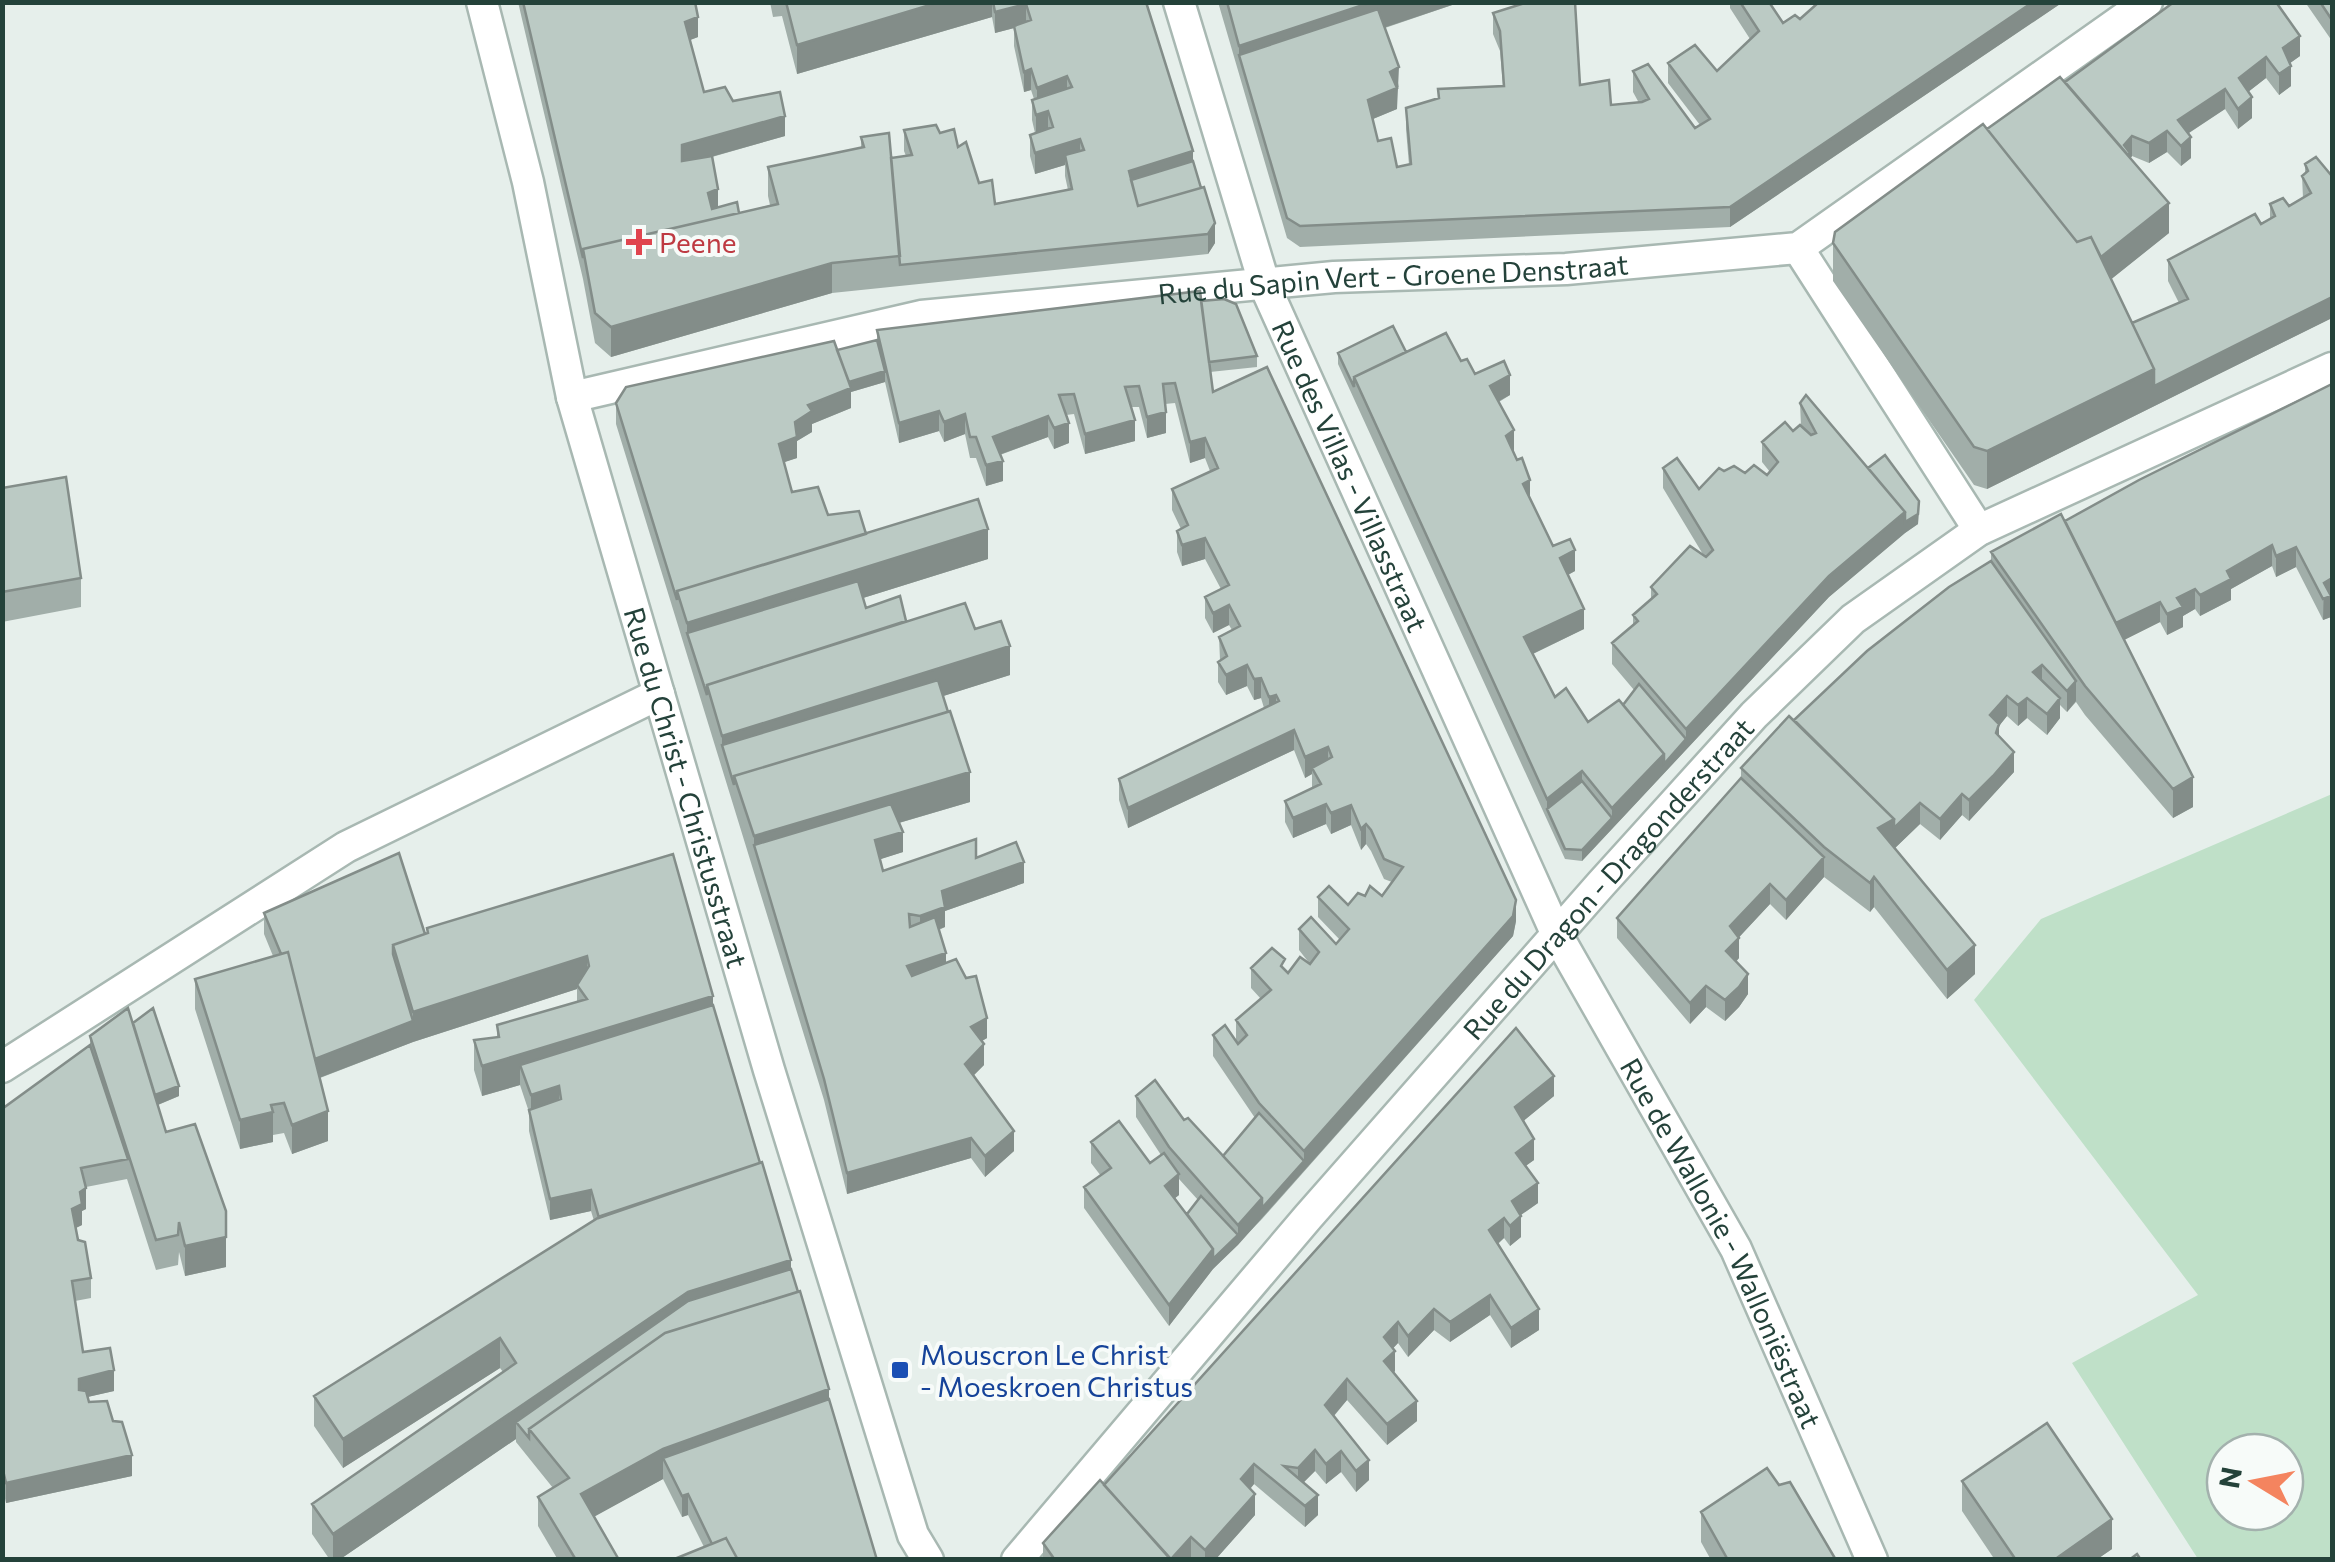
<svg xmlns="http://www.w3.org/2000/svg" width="2335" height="1562" font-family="Commissioner,sans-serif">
<rect width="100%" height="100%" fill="#e6efeb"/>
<path fill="#bfe0c8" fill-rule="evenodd" d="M2332,794V1559H2198L2072,1363L2198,1295L1974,1000L2041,919ZM2225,1452H2285V1512H2225Z"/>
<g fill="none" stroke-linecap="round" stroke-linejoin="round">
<g stroke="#a8b8b2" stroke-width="35">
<g id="minor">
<path id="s1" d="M482,2L528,182L572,397L769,1070L913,1535L928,1560"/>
<path id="s2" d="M1179,2L1265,286L1557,935L1736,1249L1872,1560"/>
<path d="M1798,248L1979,530"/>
<path id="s3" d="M572,397L921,316L1334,277L1566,269L1798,248L2147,2"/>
<path d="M2,1067L346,847L659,694"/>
<path id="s4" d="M1017,1560L1308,1217L1601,884L1754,715L1853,619L1979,530L2332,368"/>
</g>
</g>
<use href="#minor" stroke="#fff" stroke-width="30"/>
</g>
<path fill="#a1aea9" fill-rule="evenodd" d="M518,2H695L698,37L690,40L704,92L733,101L785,136L712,157L718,207L739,213L770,205L768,196V167L861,148V137L891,158L906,156L904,151V130L940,133L958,147L979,183L995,204L1068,190L1065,176V165L1035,174L1030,156V135L1035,133L1032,120V100L1034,99L1031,90L1024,92L1014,46V28L995,33L992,17L797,74L782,16L773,17L770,2H1146L1215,243L1208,254L832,293L611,357L595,343L583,279Z
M1218,2H1461L1385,28L1399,87L1397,89V109L1373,119L1378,141L1397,167L1409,165L1406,129V108L1438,99V89L1503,86L1500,51L1493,34V13L1580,85L1611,105L1639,103L1633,92V71L1695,128L1700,125L1668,83V63L1717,71L1750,39L1730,8V2H1769L1783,23L1800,19L1819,2H2063L1730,227L1300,247L1287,238Z
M2174,2L2300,56L2290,63L2291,86L2279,95L2266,78L2248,92L2252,118L2238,129L2225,109L2189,133L2191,158L2181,166L2167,152L2149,163L2132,156L2131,158L2169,233L2111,279L2132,323L2179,303L2168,281V260L2270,219V204L2289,206L2303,198L2302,176L2305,174V164L2331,175L2332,173V318L1987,489L1974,485L1833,281V243L1987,129L2065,82Z
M2305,2H2332V41Z
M1201,301L1257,356V367L1210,372L1213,392L1516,921L1513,936L1262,1219L1213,1269L1169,1326L1084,1208V1187L1101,1176L1091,1163V1142L1150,1163L1161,1155L1136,1117V1096L1184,1120L1223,1156L1255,1118L1213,1056V1035L1236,1041V1020L1261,999L1251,988V968L1285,970L1288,973L1310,964L1299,950V929L1336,944L1340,940L1318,917V897L1348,905L1365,896H1382L1392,882L1384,879L1371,851L1366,844L1361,850L1351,825L1331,834L1326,824L1293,838L1285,822V801L1312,788V774L1305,778L1294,750L1128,828L1119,800V779L1264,708L1261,698L1254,700L1247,686L1226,695L1218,682V662L1220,660L1219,637L1232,630L1229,625L1213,633L1205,618V597L1221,589L1205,559L1182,566L1177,552V531L1181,529L1172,510V489L1210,471L1205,458L1190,463L1175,403L1165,404L1166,433L1147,438L1139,407H1131L1135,441L1085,454L1074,414L1066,415L1069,443L1054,449L1048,437L1000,455L1003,481L986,486L976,458H970L965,434L944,442L939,431L899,443L885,382L851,392V408L812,424V432L797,441V458L784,462L792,492L828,515L866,534L988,559L863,598L866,608L906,621L975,629L1010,675L943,696L970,802L899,823L903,852L880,859L883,871L976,858L1024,883L945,911V927L939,930L946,963L987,1038L982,1041L984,1065L974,1075L1014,1151L985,1177L971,1158L847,1194L824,1100L616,424V403L877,340V330ZM1179,1179L1198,1200L1187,1214L1175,1198L1179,1195Z
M1406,352L1461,361L1475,374L1510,395L1499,402L1513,452L1530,498L1553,546L1575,571L1568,575L1584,629L1533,654L1555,697L1588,722L1623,705L1634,690L1612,664V643L1633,626V615L1651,600V587L1704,556L1663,488V468L1699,489L1724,471L1767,475L1770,472L1762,462V442L1793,431L1801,426L1800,403L1868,468L1919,512L1918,524L1905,533L1829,597L1582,861L1565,859L1338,364V353Z
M2332,384L2331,617L2323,620L2296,567L2276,577L2272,566L2231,589V600L2200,616L2195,609L2183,616V627L2167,635L2160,622L2124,640L2193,807L2173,818L2085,715L2076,702L2067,712L2060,705V718L2047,735L2027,718L2018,726L2007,716L1999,726V736L2014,772L1969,821L1962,815L1940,840L1920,824L1895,848L1975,974L1947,999L1874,907L1870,912L1824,877L1786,920L1770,904L1739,937V958L1736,962L1748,994L1739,1007L1725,1021L1706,1007L1690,1024L1617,938V918L1741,778V768L1794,720L1991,561V552L2065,521Z
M2,488L81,578V607L2,622Z
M673,854L713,1005L877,1560L704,1547L688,1515L682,1517L663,1479L594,1516L619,1560H558L538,1526V1497L553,1488L516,1442V1439L339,1560H330L312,1534V1504L503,1372L500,1368L343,1468L314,1426V1396L594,1221L591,1211L550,1220L529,1131V1112L520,1085L482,1096L474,1070V1040L497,1037V1025L577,1002V989L413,1042L320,1078L328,1141L292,1154L284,1133L273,1135V1142L240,1149L195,1009V979L273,956L264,934V913L425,934Z
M133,1023L179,1096L158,1105L166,1132L226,1267L185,1276L179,1252L178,1265L156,1270L127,1179L86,1187V1209L82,1211V1225L75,1228L78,1240L91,1278V1298L75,1301L83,1352L114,1391L87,1397L89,1402L113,1421L132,1476L6,1503L2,1486V1109L90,1045V1036Z
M1516,1028L1554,1096L1523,1121L1534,1160L1525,1166L1538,1203L1521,1215V1237L1510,1246L1504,1238L1498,1244L1539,1330L1511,1348L1490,1315L1450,1342L1434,1330L1408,1357L1398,1343L1393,1348L1395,1371L1394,1373L1417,1421L1387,1445L1347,1400L1334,1416L1369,1480L1356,1492L1341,1472L1326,1484L1315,1471L1303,1483L1318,1515L1305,1527L1254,1484L1250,1489L1255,1515L1215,1560H1193L1191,1558L1189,1560H1043V1543L1104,1485Z
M1962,1481L2112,1549L2096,1560H1995L1962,1511Z
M1701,1512L1836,1560H1711L1701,1542Z"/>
<path fill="#838d89" d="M940,2H992V17L797,74V45Z
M993,2H1041L1026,7V25L995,33V12Z
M1372,2H1461L1245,74L1239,55V46Z
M2033,2H2063L1730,227V207Z
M698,17V37L685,42V22Z
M2300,36V56L2283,68V48Z
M2266,57V78L2239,99V78Z
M2291,66V86L2279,95V74Z
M1399,67L1397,109L1368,121V100L1390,72Z
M1031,69V90L1024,92V72Z
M1067,76V96L1037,108V88Z
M2225,89V109L2178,140V120Z
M2252,97V118L2238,129V109Z
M1048,111V132L1036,136V115Z
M785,116V136L682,165V145Z
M2167,131V152L2149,163V143Z
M2132,136V156L2130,159L2124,145Z
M2191,137V158L2181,166V146Z
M1080,139V160L1065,155V165L1035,174V153Z
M1193,151V172L1132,191L1129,171Z
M718,189V209L708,214V193Z
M2169,203V233L2099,289V259Z
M1215,223V243L1208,254V234Z
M832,263V293L611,357V327Z
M2332,297V318L1987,489V451L2154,369Z
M885,371V382L851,392V408L812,424V432L797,441V458L779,464V444L808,405L842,384Z
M1510,375V395L1490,406V386Z
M939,411V431L899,443V423Z
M1166,412V433L1147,438V417Z
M965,414V434L944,442V422Z
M1048,416V437L993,457V437Z
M1135,420V441L1085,454V434Z
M1069,423V443L1054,449V428Z
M1514,430V451L1506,457V436Z
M1205,438V458L1190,463V442Z
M1003,461V481L986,486V465Z
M1530,480V501L1523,484Z
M1919,501L1918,524L1905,533L1829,597L1582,861V850L1612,818V808L1664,754L1686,739V729L1829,576Z
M988,529V559L693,651L687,633V623Z
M1205,538V559L1182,566V545Z
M2272,545V566L2231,589V600L2200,616V595L2227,571Z
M2296,547V567L2276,577V556Z
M1575,550V571L1560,579V558Z
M2332,578L2331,617L2323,620L2324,583Z
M2195,589V609L2183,616V627L2167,635V614L2177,598Z
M2160,602V622L2112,646V625Z
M1229,605V625L1213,633V613Z
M1584,609V629L1524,658V637Z
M1010,646V675L728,764L722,745V736Z
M1247,665V686L1226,695V675Z
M2042,665V686L2033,672Z
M1261,678V698L1254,700V679Z
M2076,681V701L2067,712V691Z
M1276,695V716L1269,718V697Z
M2007,696V716L1999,726V745L1990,715Z
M2027,698V718L2018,726V705Z
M2060,698V718L2047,735V714Z
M1294,730V750L1128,828V808Z
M1328,747V767L1312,768V774L1305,778V757Z
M2014,752V772L1969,821V800Z
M1582,771V791L1547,809V799Z
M970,772V802L759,864L754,845V836Z
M2193,777V807L2173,818V789Z
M1962,794V815L1940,840V819Z
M1920,803V824L1894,849L1878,828Z
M1326,804V824L1293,838V818Z
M1351,805V825L1331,834V813Z
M1366,824V844L1361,850V829Z
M903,832V852L875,861V840Z
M1824,857V877L1786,920V900Z
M1024,862V883L945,911V927L920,936V916L942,891Z
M1874,877V907L1870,912V883Z
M1770,884V904L1730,947V926Z
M1516,900V921L1513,936L1238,1245V1225L1262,1198L1304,1161V1151Z
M1739,938V958L1726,972V951Z
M1975,945V974L1947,999V970Z
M946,953V974L907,987V966Z
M587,956V986L577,985V989L413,1042L311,1081V1061L413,1021V1012Z
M1748,974V994L1739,1007L1725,1021V1000Z
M1706,986V1007L1690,1024V1003Z
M713,996V1026L520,1065V1085L482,1096V1066Z
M987,1018V1038L971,1047V1027Z
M984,1044V1065L965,1084V1064Z
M1554,1076V1096L1515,1128V1107Z
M179,1086V1096L150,1108V1097Z
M559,1086V1106L531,1115V1095Z
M328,1111V1141L292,1154V1125Z
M273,1112V1142L240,1149V1120Z
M1014,1131V1151L985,1177V1156Z
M971,1138V1158L847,1194V1173Z
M1534,1139V1160L1516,1173V1153Z
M1179,1174V1195L1165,1206V1186Z
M1538,1183V1203L1512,1221V1201Z
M86,1188V1209L82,1211V1225L72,1230V1209L80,1192Z
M591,1190V1211L550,1220V1199Z
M226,1211V1267L185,1276V1246Z
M1521,1216V1237L1510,1246V1226Z
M1504,1218V1238L1489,1251V1230Z
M1238,1235V1245L1213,1269L1169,1326V1305L1213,1249Z
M791,1260V1290L516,1422V1439L339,1560H333V1534L688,1292Z
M1490,1295V1315L1450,1342V1322Z
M1434,1309V1330L1408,1357V1336Z
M1539,1309V1330L1511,1348V1328Z
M1398,1322V1343L1384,1358V1337Z
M500,1338V1368L343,1468V1439Z
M1395,1351V1371L1384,1381V1361Z
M114,1370V1391L79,1399V1379Z
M1347,1379V1400L1325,1426V1405Z
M829,1389V1419L663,1458V1479L581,1524V1494L663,1449Z
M1417,1401V1421L1387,1445V1424Z
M1315,1450V1471L1298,1488V1468Z
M1341,1451V1472L1326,1484V1464Z
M132,1455V1476L6,1503V1483Z
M1369,1460V1480L1356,1492V1471Z
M1254,1464V1484L1241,1500V1479Z
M688,1494V1515L682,1517V1496Z
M1255,1494V1515L1215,1560H1205V1550Z
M1318,1495V1515L1305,1527V1506Z
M2112,1519V1549L2096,1560H2054Z
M1191,1537V1558L1189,1560H1170Z"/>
<path fill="#bbcac4" stroke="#838d89" stroke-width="2.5" d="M523,2H695L698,17L685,22L704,92L725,87L733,101L780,92L785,116L682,145V161L712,156L718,189L708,193L712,209L737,202L739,213L583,249V258Z
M786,2H940L797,45Z
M993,2H1146L1193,151L1129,171L1138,206L1204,187L1215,223L1208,234L900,265L891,158L912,155L904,130L936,125L940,133L954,129L958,147L966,142L979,183L992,180L995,204L1072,189L1065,155L1084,150L1080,139L1035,153L1030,135L1053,127L1048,111L1036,115L1032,100L1072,87L1067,76L1037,88L1031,69L1024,72L1014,26L1031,20L1026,4L995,12Z
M1227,2H1372L1239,46Z
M1528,2H1575L1580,85L1609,80L1611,105L1642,102L1649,99L1633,71L1648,64L1695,128L1710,119L1668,63L1695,45L1717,71L1759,31L1740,2H1769L1783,23L1795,15L1800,19L1819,2H2033L1730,207L1300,226L1287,218L1239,55L1378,9L1399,67L1390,72L1397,88L1368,100L1378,141L1391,138L1397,167L1411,164L1406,108L1439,98L1438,89L1504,86L1500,31L1493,13Z
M2174,2H2276L2300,36L2283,48L2291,66L2279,74L2266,57L2239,78L2252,97L2238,109L2225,89L2178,120L2191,137L2181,146L2167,131L2149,143L2132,136L2124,145L2130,153L2128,155L2065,82Z
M2320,2H2332V20Z
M2060,77L2169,203L2101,257L2091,237L2077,242L1987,129Z
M1983,124L2077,242L2091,237L2154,369L1987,451L1974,447L1833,243L1835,232Z
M889,133L900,256L832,263L611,327L595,313L583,249L778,204L768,167L864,147L861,137Z
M2316,157L2331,175L2332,173V297L2154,386V369L2132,323L2188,299L2168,260L2255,214L2261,224L2275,216L2270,204L2283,198L2289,206L2311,193L2302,176L2308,171L2305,164Z
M1193,161L1201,188L1138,206L1131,180Z
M1200,291L1213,392L1267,367L1516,900L1513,916L1304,1151L1259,1103L1213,1035L1225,1025L1238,1044L1247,1035L1236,1020L1271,990L1251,968L1272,948L1285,959L1281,966L1288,973L1300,957L1310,964L1319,952L1299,929L1311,917L1336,944L1349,929L1318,897L1329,886L1348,905L1358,893L1365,896L1370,886L1382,896L1403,867L1384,859L1371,830L1366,824L1361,829L1351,805L1331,813L1326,804L1293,818L1285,801L1321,784L1312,768L1332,757L1328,747L1305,757L1294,730L1128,808L1119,779L1279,701L1276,695L1269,697L1261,678L1254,679L1247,665L1226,675L1218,662L1227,656L1219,637L1240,626L1229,605L1213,613L1205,597L1229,585L1205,538L1182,545L1177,531L1188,525L1172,489L1218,468L1205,438L1190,442L1175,383L1163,384L1166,412L1147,417L1139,386L1125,387L1135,420L1085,434L1074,394L1059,395L1069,423L1054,428L1048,416L993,437L1003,461L986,465L976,437H970L965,414L944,422L939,411L899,423L877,330Z
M1224,299L1236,304L1257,356L1209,362L1201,301Z
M1393,326L1406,352L1354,377V387L1338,353Z
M1446,333L1461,361L1467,359L1475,374L1504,361L1510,375L1490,386L1514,430L1506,436L1517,460L1522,458L1530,480L1523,484L1553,546L1570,539L1575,550L1560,558L1584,609L1524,637L1555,697L1566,688L1588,722L1619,700L1664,754L1612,808L1582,771L1547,799L1354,377Z
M877,340L885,371L849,382L837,350Z
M834,341L851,388L808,405L812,411L795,422L797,437L779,444L792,492L818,487L828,515L859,511L866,534L677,591V600L616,403L626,387Z
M2332,384V578L2324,583L2331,596L2323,599L2296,547L2276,556L2272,545L2227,571L2231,579L2200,595L2195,589L2177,598L2183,607L2167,614L2160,602L2116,623L2065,521L2139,480Z
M1806,395L1905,512L1829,576L1686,729L1612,643L1638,621L1633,615L1657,594L1651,587L1690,546L1706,557L1713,550L1663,468L1677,458L1699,489L1719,468L1724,471L1734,466L1745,473L1754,465L1767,475L1778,462L1762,442L1785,422L1793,431L1800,425L1811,435L1816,433L1800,403Z
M1885,455L1919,501L1918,514L1905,522V512L1868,468Z
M66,477L81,578L2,592V488Z
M978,499L988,529L687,623L677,591Z
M2061,514L2193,777L2173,789L2085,686L1991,552Z
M1991,561L2076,681L2067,691L2042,665L2033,672L2060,698L2047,714L2027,698L2018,705L2007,696L1990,715L1999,724L1996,733L2014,752L1993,776L1969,800L1962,794L1940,819L1920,803L1894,828V819L1794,720L1867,651L1949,587Z
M858,581L866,608L900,596L906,621L707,685V695L687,633Z
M965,603L975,629L1001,621L1010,646L722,736L707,685Z
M938,680L948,712L734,776V785L722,745Z
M1639,684L1686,739L1664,764V754L1623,705Z
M950,711L970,772L754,836L734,776Z
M1789,716L1894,819L1878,828L1975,945L1947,970L1874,877L1870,883L1824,847L1741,768Z
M1741,778L1824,857L1786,900L1770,884L1730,926L1739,938L1726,951L1748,974L1739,987L1725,1000L1706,986L1690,1003L1617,918Z
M1582,781L1612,818L1582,850L1565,849L1547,809Z
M891,804L903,832L875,840L883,871L976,839V858L1016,842L1024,862L942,891L945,907L920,916L909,914L910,927L935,917L946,953L907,966L912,976L956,959L966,978L976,976L987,1018L971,1027L984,1044L965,1064L1014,1131L985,1156L971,1138L847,1173L824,1079L754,845Z
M399,853L425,934L393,945V954L413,1021L315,1059L288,952L281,954L264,913Z
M673,854L713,996L482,1066L474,1040L499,1037L497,1025L587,999L577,985L589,966L587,956L413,1012L393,945L428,933L427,928Z
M288,952L328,1111L292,1125L284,1103L271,1105L273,1112L240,1120L195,979Z
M713,1005L760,1163L599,1218L591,1190L550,1199L529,1110L561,1099L559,1086L531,1095L520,1065Z
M128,1008L166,1132L195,1124L226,1211V1237L185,1246L179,1222L178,1235L156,1240L90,1036Z
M153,1008L179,1086L155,1095L133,1023Z
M1516,1028L1554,1076L1515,1107L1534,1139L1516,1153L1538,1183L1512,1201L1521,1216L1510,1226L1504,1218L1489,1230L1539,1309L1511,1328L1490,1295L1450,1322L1434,1309L1408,1336L1398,1322L1384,1337L1395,1351L1384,1361L1417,1401L1387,1424L1347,1379L1325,1405L1369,1460L1356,1471L1341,1451L1326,1464L1315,1450L1298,1468L1284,1466L1318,1495L1305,1506L1254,1464L1241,1479L1255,1494L1205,1550L1191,1537L1171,1559L1104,1485Z
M90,1045L128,1159L81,1168L86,1188L80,1192L82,1204L72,1209L78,1240L85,1242L91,1278L72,1281L83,1352L110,1348L114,1370L79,1379V1390L86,1391L89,1402L107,1401L113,1421L122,1422L132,1455L6,1483L2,1466V1109Z
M1155,1080L1184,1120L1188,1118L1262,1198L1238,1225L1169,1147L1136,1096Z
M1259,1113L1304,1161L1262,1208V1198L1223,1156Z
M1119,1121L1150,1163L1164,1153L1179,1174L1165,1186L1213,1249L1169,1305L1084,1187L1111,1168L1091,1142Z
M762,1162L791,1260L688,1292L333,1534L312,1504L516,1363L500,1338L343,1439L314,1396L601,1216Z
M1201,1196L1238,1235L1213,1259V1249L1187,1214Z
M791,1269L798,1292L665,1333L529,1429V1438L516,1422L688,1301Z
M800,1291L829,1389L663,1449L581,1494L619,1560H576L538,1497L569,1478L529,1429L665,1333Z
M829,1399L877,1560H738L726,1538L712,1544L688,1494L682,1496L663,1458Z
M2047,1423L2112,1519L2054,1560H2016L1962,1481Z
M1767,1468L1779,1485L1790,1482L1836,1560H1728L1701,1512Z
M1100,1480L1171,1560H1055L1043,1543Z
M726,1538L738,1560H672Z
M2137,1554L2141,1560H2129Z"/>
<path fill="#e0444e" stroke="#f7fbf9" stroke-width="4" d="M634 227h10v10h10v10h-10v10h-10v-10h-10v-10h10z"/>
<rect fill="#1a4fb4" stroke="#f7fbf9" stroke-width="4" x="890" y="1360" width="20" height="20" rx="5"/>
<g text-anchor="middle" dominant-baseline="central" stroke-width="8" stroke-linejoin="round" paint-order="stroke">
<g font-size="28" fill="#be3a42" stroke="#f7fbf9" text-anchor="start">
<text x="659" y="242">Peene</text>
</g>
<g font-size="28" fill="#24423a" stroke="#f7fbf9">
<text stroke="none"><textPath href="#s3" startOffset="832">Rue du Sapin Vert - Groene Denstraat</textPath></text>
<text stroke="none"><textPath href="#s2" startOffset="505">Rue des Villas - Villasstraat</textPath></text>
<text stroke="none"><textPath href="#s1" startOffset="812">Rue du Christ - Christusstraat</textPath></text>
<text stroke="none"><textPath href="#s4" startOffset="902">Rue du Dragon - Dragonderstraat</textPath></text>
<text stroke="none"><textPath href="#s2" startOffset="1358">Rue de Wallonie - Walloniëstraat</textPath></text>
</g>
<g font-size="28" fill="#164399" stroke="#f7fbf9" text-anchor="start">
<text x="920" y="1354">Mouscron Le Christ<tspan x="920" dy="32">- Moeskroen Christus</tspan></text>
</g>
</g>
<rect width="2335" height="1562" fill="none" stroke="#24423a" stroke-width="10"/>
<g transform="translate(2255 1482) rotate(280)"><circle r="48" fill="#f7fbf9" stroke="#a3b1ad" stroke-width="2.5"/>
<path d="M0-8L18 38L0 25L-18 38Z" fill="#f4845f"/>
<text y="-15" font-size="28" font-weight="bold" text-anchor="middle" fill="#24423a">N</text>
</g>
</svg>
